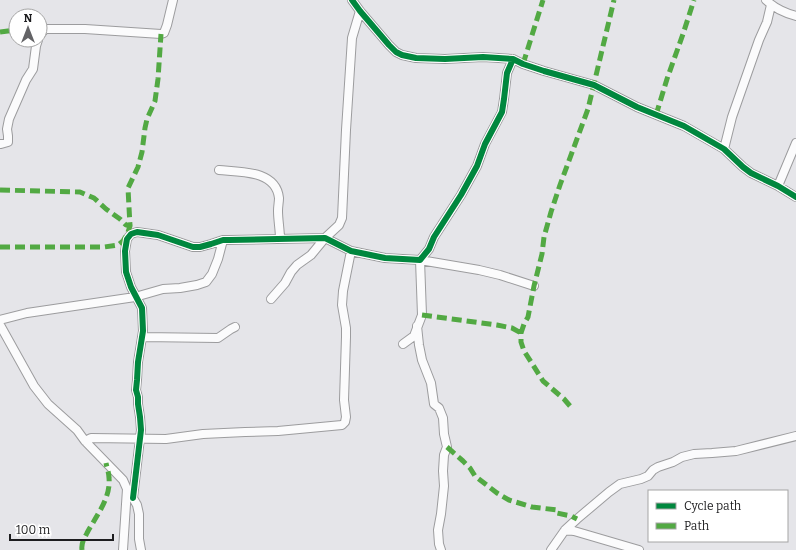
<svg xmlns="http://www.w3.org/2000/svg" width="796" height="550" font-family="Bitter,serif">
<rect width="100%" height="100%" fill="#e5e5e9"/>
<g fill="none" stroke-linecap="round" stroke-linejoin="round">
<g stroke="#9c9c9e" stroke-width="10">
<path id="minor" d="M352,0L360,11L389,45L396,52L402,55L416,58L445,59L483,57L513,59L523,64L544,71L594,85L637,107L684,126L724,149L743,167L751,173L778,186L796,197
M766,0C774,8 785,13 796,16
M40,35L45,29H85L161,34L164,33L167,25L173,0
M0,144H1L8,142V136L7,129L9,119L26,80L33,69L36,46L38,40
M724,149L732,117L759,40L767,22L771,5
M219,170C240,172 276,170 279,198C279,202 278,206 278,211C278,220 280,230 280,239
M778,186L796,143
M271,299L285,283L291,272L297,265L311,255L325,238L339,225L342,218L346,130L352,38L360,11
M0,320L27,313L135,297L163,289L180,288L197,285L206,282L212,274L218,259L223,240
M0,325L34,386L48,404L77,430L85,441L123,480L127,489L133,498L137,505L139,514V539L141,550
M417,326L419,345L422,360L431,383L434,404L439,408L443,418L444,434L447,447L444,455L443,471L444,486L441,514L438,530L439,544L441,550
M142,337L218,338L231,329L235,327
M403,344L414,336L422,315L420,260L479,270L500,275L534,286
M85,441L91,438L166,439L203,434L245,432L278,431L342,425L345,422L346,417L344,400L346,337V328L342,305L343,291L351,251
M133,498L141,430L140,417L138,404V397L136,390L137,380L138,362L143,331L142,308L131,287L126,272L125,251L127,239L131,234L137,232L158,235L193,247H200L211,244L223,240H229L325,238L351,251L385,258L420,260L429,249L434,237L461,195L477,166L485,144L502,112L504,99L507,73L513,59
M565,530L574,531L639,550
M123,550L127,489
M551,550L565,530L577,519L609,492L620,484L641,479L648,476L653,470L658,467L673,462L682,457L694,454L712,453L736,451L796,436"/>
</g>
<use href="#minor" stroke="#fbfbfc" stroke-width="8"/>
<path stroke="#52a943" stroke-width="5" stroke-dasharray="10 5" stroke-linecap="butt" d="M40,29H45
M0,32L16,30
M523,64L543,0
M656,115L667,79L683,34L694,0
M0,190L80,192L94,198L106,209L120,219L126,225L132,227
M0,247H104L118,245L123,241L127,235L130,226L128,188L138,167L142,152L145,128L147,119L155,101L158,79L161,34
M422,315L497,325L512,328L521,333
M570,406L564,399L543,381L533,365L524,351L521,342V333L524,324L528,317L534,286L542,254L544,237L551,212L560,185L588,109L614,0
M447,447L463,461L470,468L475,476L497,493L509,500L532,507L557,510V513L571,516L577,519
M82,550C81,543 84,539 87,533C96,516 111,498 109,478C109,473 107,468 106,463"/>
<g stroke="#fff" stroke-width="8">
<path id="cycleway" d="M352,0L360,11L389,45L396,52L402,55L416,58L445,59L483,57L513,59L523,64L544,71L594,85L637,107L684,126L724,149L743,167L751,173L778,186L796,197
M133,498L141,430L140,417L138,404V397L136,390L137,380L138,362L143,331L142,308L131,287L126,272L125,251L127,239L131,234L137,232L158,235L193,247H200L211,244L223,240H229L325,238L351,251L385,258L420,260L429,249L434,237L461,195L477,166L485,144L502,112L504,99L507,73L513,59"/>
</g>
<use href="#cycleway" stroke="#00873e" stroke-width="6"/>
</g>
<rect x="648" y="490" width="140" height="52" fill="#ffffff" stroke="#a5a5a5"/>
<rect x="656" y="503" width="20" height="6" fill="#00873e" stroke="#a5a5a5"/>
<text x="684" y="510" font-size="12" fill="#1d1d1f">Cycle path</text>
<rect x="656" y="523" width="20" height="6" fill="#52a943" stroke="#a5a5a5"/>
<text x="684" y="530" font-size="12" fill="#1d1d1f">Path</text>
<g transform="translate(28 28)"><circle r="19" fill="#ffffff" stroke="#a5a5a5"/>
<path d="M0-3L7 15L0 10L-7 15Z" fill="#636366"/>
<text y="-6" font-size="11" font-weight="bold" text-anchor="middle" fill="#1d1d1f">N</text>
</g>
<path d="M10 534v6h103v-6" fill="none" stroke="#1d1d1f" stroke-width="2"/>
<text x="16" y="534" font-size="12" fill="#1d1d1f" stroke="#ffffff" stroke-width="3" paint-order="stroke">100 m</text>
</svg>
